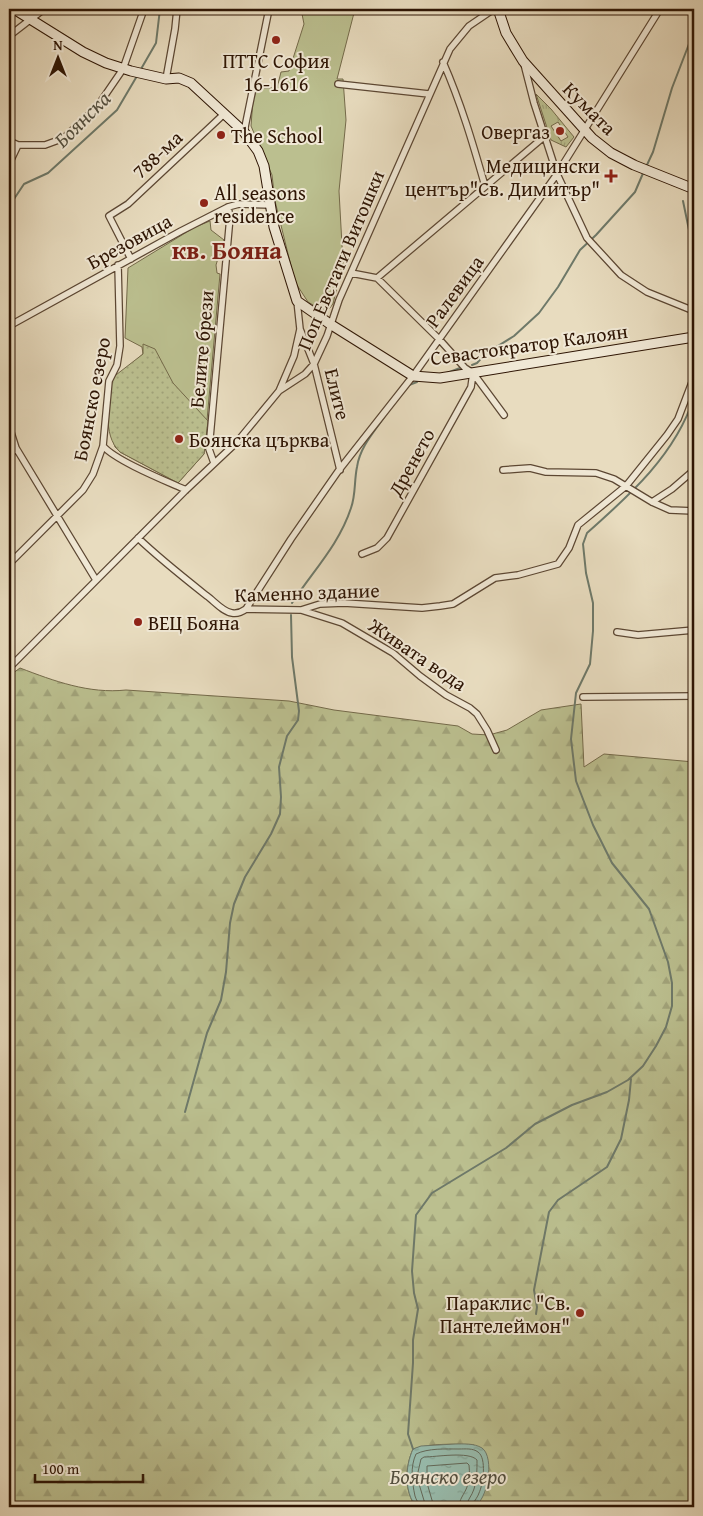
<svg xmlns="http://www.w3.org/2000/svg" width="703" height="1516" font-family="'Gentium Book Plus',serif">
<defs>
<pattern id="grass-tufts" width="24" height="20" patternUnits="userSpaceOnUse" patternTransform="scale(1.25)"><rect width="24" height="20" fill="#bbbf8f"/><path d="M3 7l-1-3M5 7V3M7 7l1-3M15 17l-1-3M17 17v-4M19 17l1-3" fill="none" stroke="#a1a37a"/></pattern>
<pattern id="forest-firs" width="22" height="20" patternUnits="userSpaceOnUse" patternTransform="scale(1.25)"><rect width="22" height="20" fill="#bbbf8f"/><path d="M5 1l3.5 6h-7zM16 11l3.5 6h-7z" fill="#a1a37a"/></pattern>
<pattern id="garden-dots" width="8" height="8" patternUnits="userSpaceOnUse" patternTransform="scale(1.25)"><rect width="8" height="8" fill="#bbbf8f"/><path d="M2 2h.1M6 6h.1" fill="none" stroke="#a1a37a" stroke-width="1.8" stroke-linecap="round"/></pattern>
<pattern id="water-ripples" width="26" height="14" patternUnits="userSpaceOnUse" patternTransform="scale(1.25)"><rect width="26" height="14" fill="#98bcad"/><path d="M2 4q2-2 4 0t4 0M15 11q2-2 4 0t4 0" fill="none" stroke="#83a193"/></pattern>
</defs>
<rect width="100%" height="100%" fill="#e8dcbf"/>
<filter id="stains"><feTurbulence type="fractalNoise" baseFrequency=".004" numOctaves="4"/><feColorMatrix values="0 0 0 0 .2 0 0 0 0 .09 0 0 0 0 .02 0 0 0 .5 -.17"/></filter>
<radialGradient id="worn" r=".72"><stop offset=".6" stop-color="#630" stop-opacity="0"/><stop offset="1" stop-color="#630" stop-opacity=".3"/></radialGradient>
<path fill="url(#grass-tufts)" stroke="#746a4a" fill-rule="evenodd" d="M536,94L551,109L574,137L566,147L551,140ZM558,122L568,137L561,141L551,126Z"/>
<path fill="url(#forest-firs)" stroke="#746a4a" d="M20,668C54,681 89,694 126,690L289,701L334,710L458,726L472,734L489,735L507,730L541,710L581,704L584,767L604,754L694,762V1507H473L478,1506L474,1445C454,1444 432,1443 413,1449C405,1467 404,1491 416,1507H9V676Z"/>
<path fill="#bbbf8f" stroke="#746a4a" d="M301,9H355L337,79H343L346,120L339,191L343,263L333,304L329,309H320L308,302L295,282L275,201L272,175L251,126L253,99L258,88H277L281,72L289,71L304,24Z
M210,221L211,230L224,240L222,255H219L216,265L217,273L220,274L204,454L178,483L120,452L115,447L108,425L127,368L143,354L142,347L125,338L128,268L195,227Z"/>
<path fill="url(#garden-dots)" stroke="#746a4a" d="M143,344L155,349L173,383L208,421L204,454L178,483L120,452C101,434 110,401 112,378L143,354Z"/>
<path fill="url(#water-ripples)" stroke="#6e7969" d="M455,1444C463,1444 474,1443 482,1448C495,1457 488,1502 473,1507H416C404,1491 405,1467 413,1449L421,1446Z"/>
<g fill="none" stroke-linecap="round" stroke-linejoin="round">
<path stroke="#636858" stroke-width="1" d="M420,1507C419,1503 416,1500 415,1496C412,1482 410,1467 416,1454C428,1448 446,1449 459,1449C465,1449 473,1448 478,1452C487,1458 483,1485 479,1493C477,1499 473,1501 473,1507
M426,1507L419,1484L418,1472L421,1459L424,1457C436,1457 469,1451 477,1460C477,1470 477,1479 474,1489C472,1496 467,1500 466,1507
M434,1507L427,1483V1466L467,1463L469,1465C470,1472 469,1480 467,1487C464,1495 459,1499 459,1507"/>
<path stroke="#6e7969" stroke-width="2" d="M141,69L156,43L160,9
M646,167L653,152L672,88L694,31
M683,201L689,230L694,244
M9,234L14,199L24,184L48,173L117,110L137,76
M472,365L477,363L485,354L514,336L539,313L558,287L580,250L596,235L635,192L644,171
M447,373L460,368
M409,385L417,382
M292,603C312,572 339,545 351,508C356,494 354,481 357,467C360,447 374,432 385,416
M185,1112L207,1033L221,1000L226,972L230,923L234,904L245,877L271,834L280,814L281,797L279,767L287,736L298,720L299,711L292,657L291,615
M536,1314L537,1307L534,1290L549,1212L558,1200L607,1167L621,1139L629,1100L631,1079
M413,1449L408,1434L413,1363V1340L418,1309L414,1293L412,1271L416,1215L432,1193L506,1148L535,1124L572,1105L607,1092L628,1080L643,1066L656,1046L666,1027L672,1006V983L668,962L649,909L612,863L593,825L576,781L571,739L576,693L590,664L593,631V603L586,573L583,544L587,533C630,495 676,454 694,397"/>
<g stroke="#5c4733" stroke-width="8">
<path id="minor" d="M9,36L44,9
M443,62C461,103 473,144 485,186
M524,64L534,103L557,174L587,238L621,275L647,292L694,311
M166,79L175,29L177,9
M338,84L429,94
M244,132L269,9
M9,141L18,145
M9,164L18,145H45L64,138L97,107L123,69L144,9
M131,259L109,216L128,204L224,114
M351,273L377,278L545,136
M377,278L439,339L465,368L473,373L504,415
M9,326L181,231L228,207L239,204L271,205
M300,329L314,364L340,470
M279,391L294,356L300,329L297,301
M9,426L16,448L96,580
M103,446C116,461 166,481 186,490
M9,456L16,448
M214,463L209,449L230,217L228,207
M503,470L530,468L546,472L596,473L614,479L652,502L670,510L694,511
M652,502L672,489L694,470
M138,538C160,559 183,577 207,596C214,601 223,612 232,613C238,614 242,612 246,609L301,610L320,604L344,603L422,608L440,606L453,604L495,578L518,575L558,564L569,548L578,525L626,486L667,435L678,419L694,377
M362,554L377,548L387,538L471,387L473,373
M9,564L83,490L93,474L103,446L109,381L117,365L120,346L118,265
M246,609L291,539L339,470L413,376L557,174L660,9
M301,610L342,623L393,653L420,676L446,695L470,708L477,714L487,730L496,750
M617,632L638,635L694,630
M9,668L186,490L237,442L279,391L305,374L314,364L327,336L339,300L450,49L469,26L494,9
M583,697L694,696"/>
</g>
<g stroke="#2e1504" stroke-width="11">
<path id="secondary" d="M14,9L83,52L106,63L131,71L166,79L179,78L191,83L244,132L258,151L264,166L274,227L297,301L330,324L413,376L440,378L694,337
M498,9L506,33L523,61L592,138L611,153L634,165L694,189"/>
</g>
<use href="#minor" stroke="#f0e8d5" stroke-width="5.5"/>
<use href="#secondary" stroke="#f0e8d5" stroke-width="9"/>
</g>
<g fill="#8f2418" stroke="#f0e8d5" stroke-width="2">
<circle cx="276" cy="40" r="5"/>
<circle cx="560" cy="131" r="5"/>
<circle cx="221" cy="135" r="5"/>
<path d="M608.5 168.5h5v5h5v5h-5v5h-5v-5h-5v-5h5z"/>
<circle cx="204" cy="203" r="5"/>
<circle cx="179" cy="439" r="5"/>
<circle cx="138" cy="622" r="5"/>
<circle cx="580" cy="1313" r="5"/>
</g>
<g text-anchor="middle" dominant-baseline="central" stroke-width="4" stroke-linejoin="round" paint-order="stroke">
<g font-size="20" fill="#2e1504" stroke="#f0e8d5" text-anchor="start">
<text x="276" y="60" text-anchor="middle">ПТТС София<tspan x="276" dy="23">16-1616</tspan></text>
<text x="550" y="131" text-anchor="end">Овергаз</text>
<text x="231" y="135">The School</text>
<text x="600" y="165" text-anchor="end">Медицински<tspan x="600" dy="23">център"Св. Димитър"</tspan></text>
<text x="214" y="192">All seasons<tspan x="214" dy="23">residence</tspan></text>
<text x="189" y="439">Боянска църква</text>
<text x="148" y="622">ВЕЦ Бояна</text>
<text x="570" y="1302" text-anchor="end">Параклис "Св.<tspan x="570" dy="23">Пантелеймон"</tspan></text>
</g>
<g font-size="20" fill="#2e1504" stroke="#f0e8d5">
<text transform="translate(590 108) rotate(45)">Кумата</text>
<text transform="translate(157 154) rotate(-43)">788-ма</text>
<text transform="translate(129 241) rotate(-29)">Брезовица</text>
<text transform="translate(340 260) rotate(-67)">Поп Евстати Витошки</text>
<text transform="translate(454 291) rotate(-54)">Ралевица</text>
<text transform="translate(529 344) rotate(-8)">Севастократор Калоян</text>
<text transform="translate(201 349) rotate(-85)">Белите брези</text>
<text transform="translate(338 394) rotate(76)">Елите</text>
<text transform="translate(91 399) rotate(-79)">Боянско езеро</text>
<text transform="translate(411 462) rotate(-61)">Дренето</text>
<text transform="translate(307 592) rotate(-2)">Каменно здание</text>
<text transform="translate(418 654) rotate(34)">Живата вода</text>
</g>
<g font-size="21" font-style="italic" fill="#534f3f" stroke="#f0e8d5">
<text transform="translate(82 119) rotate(-45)">Боянска</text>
<text x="448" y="1476">Боянско езеро</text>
</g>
<g font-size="25" font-weight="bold" fill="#7a1f14" stroke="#f0e8d5">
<text x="227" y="250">кв. Бояна</text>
</g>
</g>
<rect width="703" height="1516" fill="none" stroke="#e8dcbf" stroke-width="30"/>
<rect x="10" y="10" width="683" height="1496" fill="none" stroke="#2e1504" stroke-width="2.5"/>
<rect x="15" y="15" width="673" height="1486" fill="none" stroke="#2e1504"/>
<g transform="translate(58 58)" stroke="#f0e8d5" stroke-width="4" paint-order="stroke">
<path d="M0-4L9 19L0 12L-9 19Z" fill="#2e1504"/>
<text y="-8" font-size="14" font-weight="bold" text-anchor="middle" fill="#2e1504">N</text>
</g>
<path d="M35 1474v8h108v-8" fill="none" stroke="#2e1504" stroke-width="2.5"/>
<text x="42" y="1474" font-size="15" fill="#2e1504" stroke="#f0e8d5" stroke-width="4" paint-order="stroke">100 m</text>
<rect width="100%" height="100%" filter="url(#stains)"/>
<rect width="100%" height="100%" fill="url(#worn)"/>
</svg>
